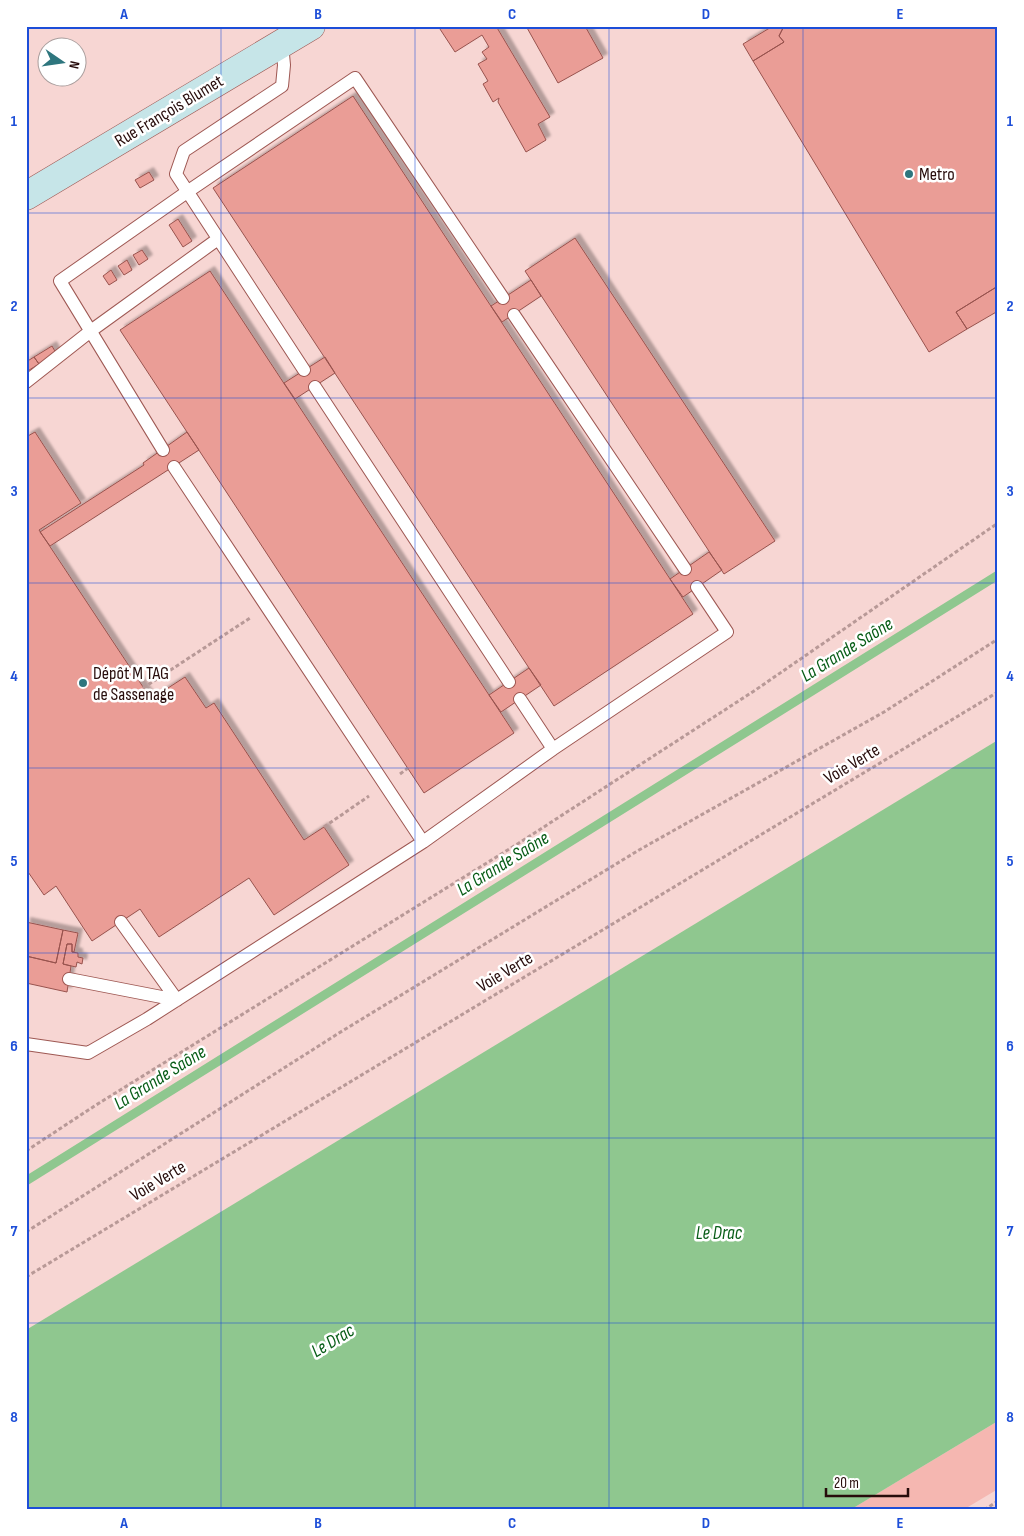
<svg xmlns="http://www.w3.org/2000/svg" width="1024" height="1536" font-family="'Sofia Sans Condensed',sans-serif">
<defs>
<filter id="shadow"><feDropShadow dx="4.5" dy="-4.5" stdDeviation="1" flood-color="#0004"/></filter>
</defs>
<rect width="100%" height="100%" fill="#f7d6d3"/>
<path fill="#f5b7b1" d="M998,1421V1489L963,1510H850Z"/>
<path fill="#8fc78f" d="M998,740V1421L850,1510H26V1330Z"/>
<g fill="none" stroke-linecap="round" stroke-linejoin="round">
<path stroke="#8fc78f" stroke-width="9" d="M26,1181L998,575"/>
</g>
<path fill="#ea9d96" stroke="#98534e" filter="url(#shadow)" d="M438,26H496L550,117L538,124L546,140L526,152L498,102L499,98L493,102L483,84L488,81L478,64L487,59L482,52L489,47L482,35L455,52Z
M526,26H585L603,58L558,83Z
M773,26H784L779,36L784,42L753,61L743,44Z
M784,26H998V286L956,312L967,329L929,352L753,61L784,42L779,36Z
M353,96L693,614L554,706L213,188Z
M149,172L154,180L140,188L135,180Z
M178,219L192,241L183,247L169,225Z
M575,238L775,541L724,574L525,271Z
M142,250L148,259L139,265L133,255Z
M127,260L132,270L124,275L118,266Z
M111,270L117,280L109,285L103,276Z
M210,271L514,733L424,793L120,330Z
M531,280L541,296L502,322L491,306Z
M998,286V311L967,329L956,312Z
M52,346L56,353L39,364L34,357Z
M34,357L39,364L26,372V362Z
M325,357L335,373L295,399L284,383Z
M35,432L81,503L39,530L151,699L185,677L206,708L214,703L304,840L324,827L349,865L274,915L249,878L159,937L140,909L92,941L56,886L44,895L26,869V437Z
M187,432L199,450L50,546L40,532L144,465L143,463Z
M709,552L722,570L683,597L670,579Z
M529,668L541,685L501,712L489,695Z
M26,922L63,930L56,963L26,956Z
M63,930L78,933L74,952H72V944H67L63,964L71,966L67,992L26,983V956L56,963Z
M67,944H72V952L78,953V957L83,958L82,964L77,962L76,967L63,964Z"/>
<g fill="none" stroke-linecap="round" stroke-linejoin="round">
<g stroke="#9e5853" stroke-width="14">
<path id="lane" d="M282,44L284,65L282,86L184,151L176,174L304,370
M514,315L685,569
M26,382L92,330L218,239
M315,387L509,682
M163,450L60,281L187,192L355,78L503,298
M174,467L423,842
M520,699L553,749
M121,922L177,1000
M69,979L177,1000
M26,1044L88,1053L147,1019L423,842L553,749L727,632L697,587"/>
</g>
<g stroke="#9e5853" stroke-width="29">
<path id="secondary" d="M26,196L311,26"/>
</g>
<path stroke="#b89997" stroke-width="3" stroke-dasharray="4 2.5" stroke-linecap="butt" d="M143,688L250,618
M400,774L408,768
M324,827L369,796
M26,1151L96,1105L519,843L754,691L998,523
M26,1232L339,1033L639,850L884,712L998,639
M26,1277L998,692
M984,1510L998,1501"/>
<use href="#lane" stroke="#fff" stroke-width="12"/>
<use href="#secondary" stroke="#c6e5e8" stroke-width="28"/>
</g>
<path fill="none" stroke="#1d4ed8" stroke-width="1" stroke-opacity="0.55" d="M221,26V1510M415,26V1510M609,26V1510M803,26V1510M26,213H998M26,398H998M26,583H998M26,768H998M26,953H998M26,1138H998M26,1323H998"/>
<g fill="#2e767e" stroke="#fff" stroke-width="2">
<circle cx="909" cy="174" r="5"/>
<circle cx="83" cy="683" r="5"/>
</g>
<g text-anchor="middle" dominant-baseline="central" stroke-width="5" stroke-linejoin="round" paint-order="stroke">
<g font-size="18" fill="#270c0b" stroke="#fff">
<text transform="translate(169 111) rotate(-31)">Rue François Blumet</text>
<text transform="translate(852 764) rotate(-31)">Voie Verte</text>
<text transform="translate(505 972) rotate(-31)">Voie Verte</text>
<text transform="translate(158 1181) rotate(-31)">Voie Verte</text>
</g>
<g font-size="18" fill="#270c0b" stroke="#fff" text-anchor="start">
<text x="919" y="174">Metro</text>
<text x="93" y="673">Dépôt M TAG<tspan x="93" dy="21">de Sassenage</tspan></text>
</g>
<g font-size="19" font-style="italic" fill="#085d17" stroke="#fff">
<text transform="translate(847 650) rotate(-32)">La Grande Saône</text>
<text transform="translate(503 864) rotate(-32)">La Grande Saône</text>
<text transform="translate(160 1078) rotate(-32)">La Grande Saône</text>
<text x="719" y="1233">Le Drac</text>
<text transform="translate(333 1341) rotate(-31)">Le Drac</text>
</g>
</g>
<rect width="1024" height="1536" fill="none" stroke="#ffffff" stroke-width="55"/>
<g transform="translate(62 62) rotate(103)"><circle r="24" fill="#ffffff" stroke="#a99e9d"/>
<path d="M0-4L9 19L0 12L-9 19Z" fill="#2e767e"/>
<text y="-8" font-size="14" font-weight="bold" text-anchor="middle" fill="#270c0b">N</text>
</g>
<path d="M826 1488v8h82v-8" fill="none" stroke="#270c0b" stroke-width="2.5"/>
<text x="834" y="1488" font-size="15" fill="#270c0b" stroke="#ffffff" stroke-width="4" paint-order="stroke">20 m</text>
<rect x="28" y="28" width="968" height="1480" fill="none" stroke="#1d4ed8" stroke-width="2"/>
<g font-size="16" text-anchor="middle" font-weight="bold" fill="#1d4ed8">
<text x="124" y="19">A</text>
<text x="318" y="19">B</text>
<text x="512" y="19">C</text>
<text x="706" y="19">D</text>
<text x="900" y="19">E</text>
<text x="14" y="126">1</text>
<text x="1010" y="126">1</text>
<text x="14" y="311">2</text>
<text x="1010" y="311">2</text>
<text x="14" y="496">3</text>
<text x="1010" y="496">3</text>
<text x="14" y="681">4</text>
<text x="1010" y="681">4</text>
<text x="14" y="866">5</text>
<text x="1010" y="866">5</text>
<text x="14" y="1051">6</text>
<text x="1010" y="1051">6</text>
<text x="14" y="1236">7</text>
<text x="1010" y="1236">7</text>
<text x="14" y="1422">8</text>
<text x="1010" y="1422">8</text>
<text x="124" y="1528">A</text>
<text x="318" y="1528">B</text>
<text x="512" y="1528">C</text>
<text x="706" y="1528">D</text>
<text x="900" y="1528">E</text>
</g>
</svg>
